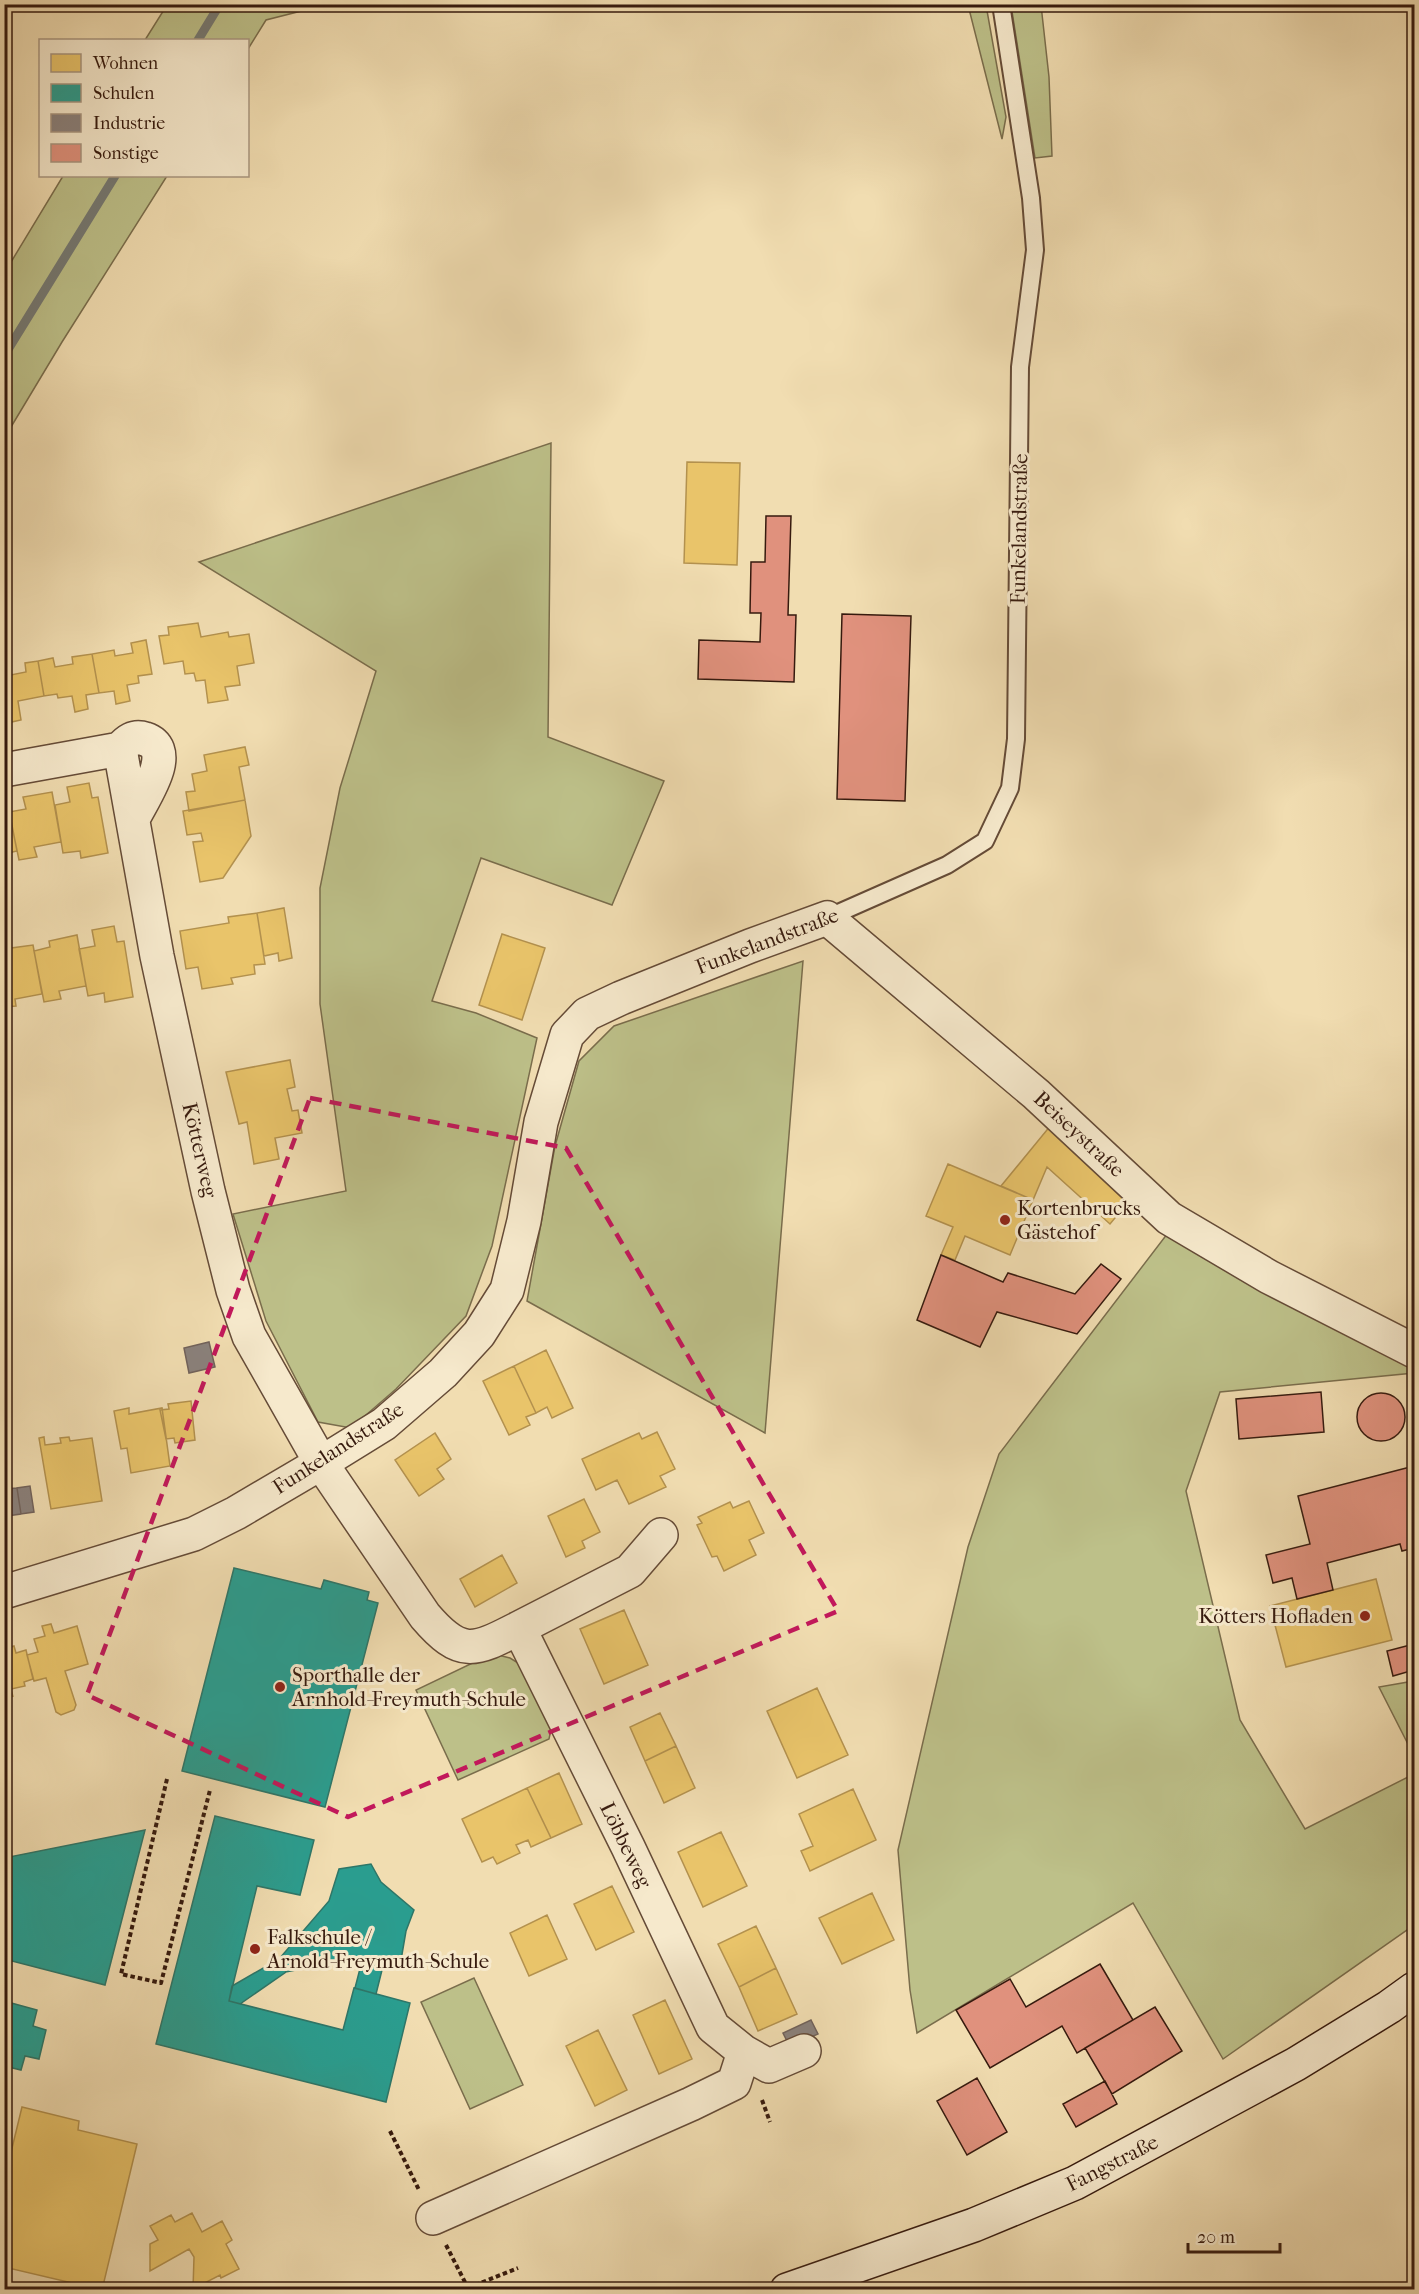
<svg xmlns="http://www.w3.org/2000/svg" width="1419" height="2294" font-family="'IM FELL French Canon',serif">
<rect width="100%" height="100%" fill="#f1ddb1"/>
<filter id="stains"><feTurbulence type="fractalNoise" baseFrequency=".00333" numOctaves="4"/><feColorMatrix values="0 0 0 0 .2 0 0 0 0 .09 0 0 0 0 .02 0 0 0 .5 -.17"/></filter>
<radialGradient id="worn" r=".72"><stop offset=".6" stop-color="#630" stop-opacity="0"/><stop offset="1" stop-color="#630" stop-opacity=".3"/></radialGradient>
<path fill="#bdc089" stroke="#7a6d4c" stroke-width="1.5" d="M167,5V4L325,5L266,20L248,49V40H145Z
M968,5H986L1006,117L1002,139Z
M1011,5H1041L1049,77L1052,156L1035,158Z
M63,176H167L62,342L5,437V272Z
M551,443L548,737L664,781L612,905L481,858L432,1001L476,1013L537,1038L492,1246L466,1316L396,1389L351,1428L318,1422L266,1321L233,1214L346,1191L320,1004V888L340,788L376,671L199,562Z
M803,961L765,1433L527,1301L555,1146L579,1061L614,1026Z
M1174,1225L1318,1319L1414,1369V1373L1220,1392L1186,1491L1240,1720L1305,1829L1414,1774V1925L1223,2059L1133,1903L917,2033L910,1990L898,1850L968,1547L999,1454Z
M498,1655L510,1658L523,1666L552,1725L549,1739L458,1780L416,1690L485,1657Z
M1414,1681V1756L1379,1687Z
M474,1978L523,2085L470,2109L421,2002Z"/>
<path fill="#e9c46a" stroke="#b3914e" stroke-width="1.5" d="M687,462L740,463L737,565L684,563Z
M198,623L201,637L228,632L229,637L249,634L254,663L237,666L240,685L225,687L228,700L208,703L205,680L196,681L194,673L185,674L183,661L164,664L159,636L169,635L168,627Z
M146,640L152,674L138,676L139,683L127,685L130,701L116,704L114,691L99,693L92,654L114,650L115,656L133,653L131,643Z
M92,654L99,693L86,695L88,709L75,712L72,696L58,698L57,694L44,696L38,661L53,658L55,667L73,664L72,657Z
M38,661L44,696L18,701L21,720L7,723L4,709V670L6,676L26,672L25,663Z
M245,747L249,765L239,767L245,800L189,811L186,792L195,791L192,774L207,771L204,755Z
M89,783L92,798L98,797L108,853L81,858L80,851L63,853L55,805L70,802L67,787Z
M52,792L61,842L34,847L37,857L19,860L9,812L26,809L23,797Z
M7,800L17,851L4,854V801Z
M245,800L251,836L223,878L200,882L193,842L203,841L201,833L187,835L183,811Z
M284,908L292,958L279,961L278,953L264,956L257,913Z
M257,913L265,964L254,965L255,974L231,978L233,984L202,989L198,967L186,969L180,931L229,923L228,917Z
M114,926L117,942L124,941L133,997L105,1002L104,993L88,996L79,949L95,946L92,930Z
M502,934L545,948L522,1020L479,1005Z
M77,935L86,986L59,991L61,999L44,1002L34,951L50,947L49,941Z
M33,945L42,994L15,999L16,1006L4,1007V961H6L4,949Z
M290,1060L295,1087L287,1089L292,1111L298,1110L302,1133L275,1138L279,1159L254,1164L247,1122L239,1124L226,1072Z
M1051,1125L1134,1195L1110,1224L1047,1167L1033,1200L1001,1186Z
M948,1164L1033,1200L1010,1255L965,1236L955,1260L941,1255L953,1227L926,1216Z
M546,1350L573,1408L552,1418L547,1407L536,1413L514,1366Z
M514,1366L536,1413L526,1417L530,1425L509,1435L483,1381Z
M191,1401L195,1440L175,1443L174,1438L166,1439L160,1410L169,1409L168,1404Z
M129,1408V1414L162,1408L170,1466L131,1473L127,1448L121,1449L114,1411Z
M657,1432L675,1469L660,1476L666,1487L629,1504L617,1480L596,1490L582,1459L639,1433L642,1439Z
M435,1433L451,1459L437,1469L444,1479L419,1496L395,1460Z
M44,1437L45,1445L61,1443L60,1438L69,1437L70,1441L92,1438L102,1501L51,1509L39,1438Z
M584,1499L600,1532L582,1541L585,1548L566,1557L548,1516Z
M749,1501L764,1533L749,1540L756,1555L724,1571L717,1556L712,1557L697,1525L702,1523L698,1517L730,1502L733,1508Z
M502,1555L517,1583L475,1607L460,1579Z
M1376,1579L1392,1640L1286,1667L1270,1606Z
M624,1610L648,1665L604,1684L580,1629Z
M51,1624L54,1633L77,1626L88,1664L65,1671L76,1705L74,1710L61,1715L56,1712L46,1678L34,1681L27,1655L38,1652L34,1639L45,1636L42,1626Z
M14,1646L16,1653L26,1650L33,1679L24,1682L25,1686L11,1689L13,1697L12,1695L4,1697V1649Z
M817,1688L848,1755L797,1778L767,1711Z
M660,1713L676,1746L645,1761L630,1727Z
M676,1746L695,1788L664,1803L645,1761Z
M559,1773L582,1824L551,1838L527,1788Z
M527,1788L551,1838L531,1847L528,1840L516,1845L520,1853L497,1864L493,1857L482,1862L462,1819Z
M853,1789L876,1840L810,1871L801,1851L813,1846L799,1814Z
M721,1832L747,1886L703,1907L678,1852Z
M612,1886L634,1932L596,1950L574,1904Z
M872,1893L894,1940L842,1964L819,1918Z
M547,1915L567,1959L529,1976L510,1933Z
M756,1926L776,1968L739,1987L718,1944Z
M776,1968L797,2014L758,2031L739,1987Z
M665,2000L692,2059L659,2074L633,2015Z
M598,2030L627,2090L595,2106L566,2046Z
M22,2107L79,2121L78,2130L137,2144L102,2290L4,2267V2181Z
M192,2213L202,2232L222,2221L232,2240L226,2244L239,2269L221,2278L220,2275L193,2289L194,2257L189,2249L150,2271V2244L158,2240L150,2226L171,2215L175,2222Z"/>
<path fill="#2a9d8f" stroke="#2e7668" stroke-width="1.5" d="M234,1568L321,1589L324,1580L369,1592L367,1600L378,1603L325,1807L182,1771Z
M215,1816L314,1840L300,1895L257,1886L229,2001L343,2030L354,1988L410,2003L386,2102L156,2044Z
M145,1830L105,1985L4,1959V1858Z
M371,1864L381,1882L414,1910L406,1931L400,1966L384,1962L376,1994L355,1988L363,1957L286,1972L279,1959L329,1901L339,1869Z
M279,1959L286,1972L240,2004L229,2001L232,1986Z
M4,2001L37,2010L33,2026L46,2030L39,2059L25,2056L21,2070L4,2066Z"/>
<path fill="#8a817c" stroke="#71625b" stroke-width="1.5" d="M209,1342L215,1367L189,1373L184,1348Z
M30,1486L34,1512L21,1514L17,1488Z
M17,1488L21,1514L7,1516L4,1489Z
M4,1507L11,1536L4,1537Z
M811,2020L818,2034L790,2047L783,2033Z"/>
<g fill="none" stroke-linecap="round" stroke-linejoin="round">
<path stroke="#757973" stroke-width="9" d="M198,40L220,4
M4,356L115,176"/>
</g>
<path fill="#e0917d" stroke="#361a0e" stroke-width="1.5" d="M766,516H791L788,615H796L794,682L698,679L699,640L760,642L761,613H750L751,562H765Z
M842,614L911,616L905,801L837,799Z
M941,1255L1003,1282L1008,1273L1075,1294L1101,1264L1121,1279L1077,1334L997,1312L980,1347L917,1320Z
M1321,1392L1324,1432L1239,1439L1236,1399Z
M1357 1417a24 24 0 1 1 48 0a24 24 0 1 1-48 0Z
M1414,1466V1548L1402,1551L1400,1544L1327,1563L1333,1590L1297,1599L1292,1578L1273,1583L1266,1555L1310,1544L1298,1496Z
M1414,1644V1670L1393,1676L1387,1651Z
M1100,1964L1133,2020L1077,2053L1062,2026L990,2068L956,2010L1010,1979L1026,2007Z
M1155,2007L1182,2051L1112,2094L1085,2048Z
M977,2078L1007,2132L967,2155L937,2101Z
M1105,2081L1117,2104L1076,2127L1063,2104Z"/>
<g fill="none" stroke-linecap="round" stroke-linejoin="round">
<g stroke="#654b37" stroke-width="20">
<path id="service" d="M827,918L947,865L985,841L1010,788L1016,739L1020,367L1035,250L1031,198L1001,4"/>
</g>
<g stroke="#654b37" stroke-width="36">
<path id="minor" d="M120,749C127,741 134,735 145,739C179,750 141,801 133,819
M4,770L120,749L157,956L208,1191L233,1290L249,1336L321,1463L425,1616C461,1658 474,1651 519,1628L628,1847L713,2027L744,2052L734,2083L691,2104L433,2218
M4,1592L194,1534L236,1513L321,1463L384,1424L443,1373L479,1334L507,1290L524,1221L541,1122L567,1035L587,1014L621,998L750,946L827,918L1036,1094L1169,1218L1269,1277L1414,1351
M519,1628L630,1571L661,1535
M744,2052L769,2066L804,2051"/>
</g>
<g stroke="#361a0e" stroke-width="36">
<path id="secondary" d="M787,2290L974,2225L1075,2183L1296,2064L1389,2007L1414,1989"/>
</g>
<path stroke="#361a0e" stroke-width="4" stroke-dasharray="4.5 3" stroke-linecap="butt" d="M167,1779L121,1974L161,1983L210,1790
M762,2100L770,2122
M390,2131L419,2190
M446,2245L469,2290
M468,2288L518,2268"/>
<use href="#service" stroke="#f6e9cc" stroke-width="16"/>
<use href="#minor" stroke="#f6e9cc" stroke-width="33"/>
<use href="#secondary" stroke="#f6e9cc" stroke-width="33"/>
</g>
<path fill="none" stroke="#c2185b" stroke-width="4.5" stroke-dasharray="12 8" stroke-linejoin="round" d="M310,1098L566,1148L838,1611L348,1817L87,1695Z"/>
<g fill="#8f2418" stroke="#f6e9cc" stroke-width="2">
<circle cx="1005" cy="1220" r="6"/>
<circle cx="1365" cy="1616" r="6"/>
<circle cx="280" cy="1687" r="6"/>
<circle cx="255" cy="1949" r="6"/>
</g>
<g text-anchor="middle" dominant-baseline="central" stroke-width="6" stroke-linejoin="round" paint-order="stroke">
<g font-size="21" fill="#361a0e" stroke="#f6e9cc">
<text transform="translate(1019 529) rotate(-89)">Funkelandstraße</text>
<text transform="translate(767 941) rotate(-21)">Funkelandstraße</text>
<text transform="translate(1079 1134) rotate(43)">Beiseystraße</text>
<text transform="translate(200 1150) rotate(77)">Kötterweg</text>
<text transform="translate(338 1448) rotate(-33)">Funkelandstraße</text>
<text transform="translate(626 1845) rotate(64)">Löbbeweg</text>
<text transform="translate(1112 2163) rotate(-27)">Fangstraße</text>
</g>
<g font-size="21" fill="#361a0e" stroke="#f6e9cc" text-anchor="start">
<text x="1017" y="1208">Kortenbrucks<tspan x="1017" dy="24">Gästehof</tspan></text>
<text x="1353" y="1616" text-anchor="end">Kötters Hofladen</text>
<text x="292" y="1675">Sporthalle der<tspan x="292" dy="24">Arnhold-Freymuth-Schule</tspan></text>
<text x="267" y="1937">Falkschule /<tspan x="267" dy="24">Arnold-Freymuth-Schule</tspan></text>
</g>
</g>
<rect width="1419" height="2294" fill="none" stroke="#f1ddb1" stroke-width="24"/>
<rect x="6" y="6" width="1407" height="2282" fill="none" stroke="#361a0e" stroke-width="3"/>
<rect x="12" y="12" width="1395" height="2270" fill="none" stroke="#361a0e" stroke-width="1.5"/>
<rect x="39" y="39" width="210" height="138" fill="#f6e9cc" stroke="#a99680" stroke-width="1.5"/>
<rect x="51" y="54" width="30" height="18" fill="#e9c46a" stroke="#a99680" stroke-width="1.5"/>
<text x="93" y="69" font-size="18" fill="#361a0e">Wohnen</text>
<rect x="51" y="84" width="30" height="18" fill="#2a9d8f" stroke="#a99680" stroke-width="1.5"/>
<text x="93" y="99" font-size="18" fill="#361a0e">Schulen</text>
<rect x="51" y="114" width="30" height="18" fill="#8a817c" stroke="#a99680" stroke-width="1.5"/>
<text x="93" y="129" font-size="18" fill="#361a0e">Industrie</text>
<rect x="51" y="144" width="30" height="18" fill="#e0917d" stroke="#a99680" stroke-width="1.5"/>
<text x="93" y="159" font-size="18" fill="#361a0e">Sonstige</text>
<path d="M1188 2243v9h92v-9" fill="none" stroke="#361a0e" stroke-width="3"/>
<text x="1197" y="2243" font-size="18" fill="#361a0e" stroke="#f6e9cc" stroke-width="4.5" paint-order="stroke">20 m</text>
<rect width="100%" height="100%" filter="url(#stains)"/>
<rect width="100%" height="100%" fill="url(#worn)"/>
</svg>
